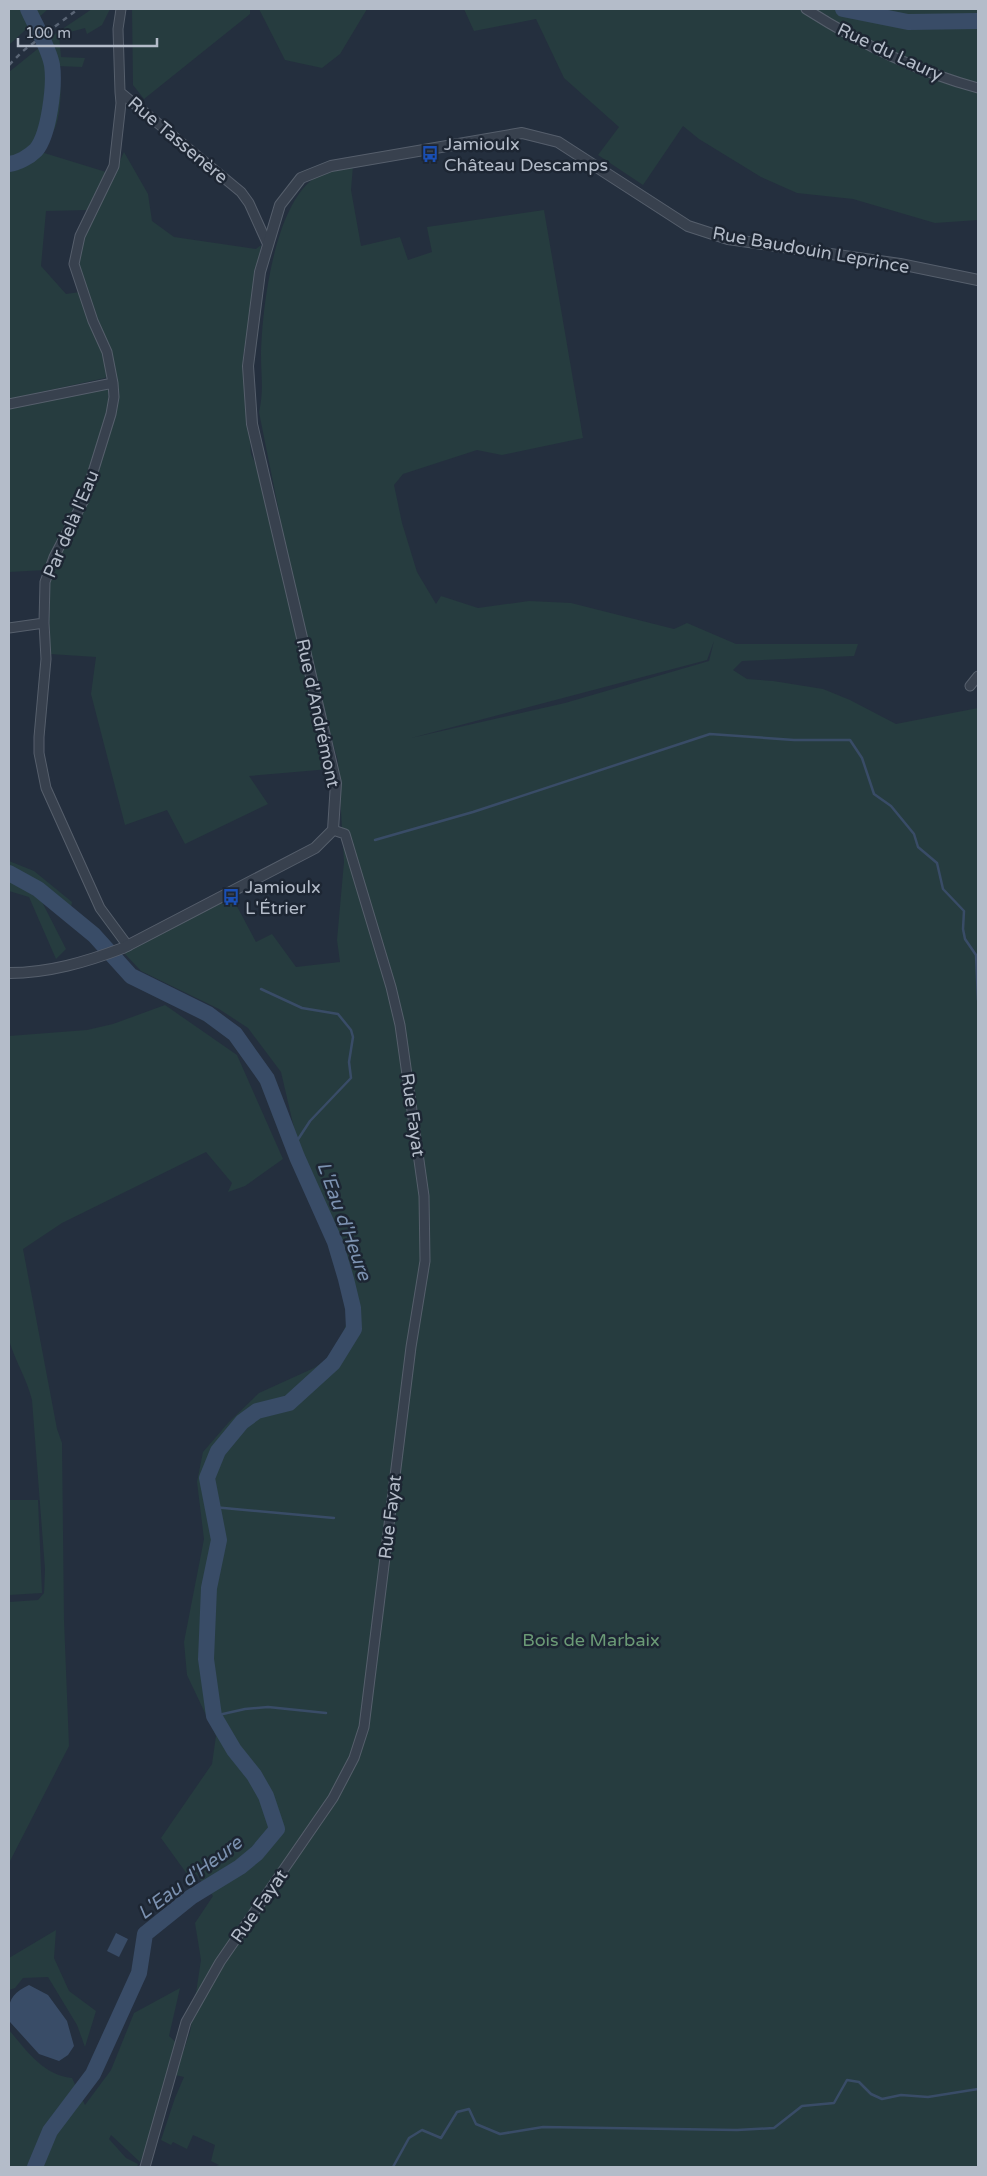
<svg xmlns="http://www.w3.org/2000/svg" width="987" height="2176" font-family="'Varela Round',sans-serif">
<rect width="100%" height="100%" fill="#242f3e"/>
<path fill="#263c3f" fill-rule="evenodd" d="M9,9H48L9,45Z
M92,9H110L102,25L87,34L85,28L59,35L61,57L85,58L82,67L57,66C63,81 61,113 55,128C51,136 46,144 41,152L106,172L89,210L46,211L41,266L66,294L80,292L102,347L108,374L105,378L9,399V72L40,47L49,38Z
M132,9H250V14L144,99L133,85Z
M259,9H367L340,54L322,68L285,60Z
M464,9H978V220L935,223L853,199L797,193L761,177L699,139L683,126L643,185L598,155L619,127L564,78L536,19L474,31Z
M124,152L148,194L152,221L174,237L256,249L261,245L243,357L251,454L258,469L270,514L280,517L259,412C264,391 261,375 261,355C262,308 274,208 313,179C323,171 340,168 353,166L351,190L361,246L400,237L408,260L432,252L427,227L544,210L583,438L502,455L477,450L403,474L394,485L402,523L417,572L436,604L441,596L478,608L529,601L571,603L674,629L687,623L736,644H858L854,656L742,661L733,670L747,679L773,681L823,689L850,700L896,724L978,708V2167H213L219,2165L211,2161L215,2145L193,2135L187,2149L173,2142L171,2145L161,2140L175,2098L184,2077L175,2075L190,2032L201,1960L195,1923L213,1896L196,1874H187L161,1838L212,1764L216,1736L187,1675L184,1642L204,1539L197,1482L203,1452L229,1422L259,1393L314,1368L324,1361L338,1344L346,1325L354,1286L329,1211L272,1115L294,1128L281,1072L248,1028L219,1009L141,971L125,954L127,950L232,897L256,942L272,934L296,967L340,962L337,940L344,862L338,761L315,680L330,769L249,776L268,804L185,844L167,810L125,825L91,694L96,657L50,654L46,585L59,551L95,483L118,393L114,366L79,263L83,240ZM714,641L709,661L565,703L411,738L707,660Z
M102,388L108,389L109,404L85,491L46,570L9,572V407Z
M9,861L34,871L72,902L71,907L25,875L9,871Z
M9,878L37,892L66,949L56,959L29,897L9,891Z
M165,1005L237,1055L283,1159L245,1186L228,1192L232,1183L206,1152L62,1223L23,1249L57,1429L62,1443L64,1620L69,1746L9,1863V1602L38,1600L44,1593L45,1569L32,1400C27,1379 15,1361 9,1340V1036L87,1030L113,1024Z
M9,1500H38L42,1593L9,1595Z
M56,1930L54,1958L69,1991L96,2011L85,2047L77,2025L48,1977L23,1978L15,1988L9,1990V1958Z
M180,1988L169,2036L178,2044L148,2144L140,2162L111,2135L109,2139L126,2158L138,2164L137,2167H9V2030C27,2051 43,2075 72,2078L85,2105L111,2070L134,2013Z"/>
<path fill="#394c67" d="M116,1933L128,1939L119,1957L107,1951Z
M29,1985L48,1995L67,2021L74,2046L68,2055L59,2061L39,2054L10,2022C6,2002 12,1993 29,1985Z"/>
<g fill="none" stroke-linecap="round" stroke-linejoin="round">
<path stroke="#394c67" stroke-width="2.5" d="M375,840L473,812L710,734L794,740H850L862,758L874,794L891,806L914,834L918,847L937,863L943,889L964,911L963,929L965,939L976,955L978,1000
M261,989L302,1008L338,1014L351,1030L353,1037L349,1062L351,1078L310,1121L293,1147
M213,1507L334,1518
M214,1716L245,1709L268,1707L326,1713
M393,2167L409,2138L422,2130L441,2138L457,2112L469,2109L476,2124L500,2134L543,2127L737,2130L774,2128L802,2106L834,2103L847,2080L859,2082L871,2094L882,2099L901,2095L928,2097L978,2089"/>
<path stroke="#394c67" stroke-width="16" d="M843,9L908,22L978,21
M9,164C18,163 29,157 36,150C49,135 55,85 52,65C49,48 35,25 28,9
M9,873L38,889L94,935L131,976L208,1014L235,1034L267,1079L297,1157L335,1242L346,1279L353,1308L354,1329L333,1363L289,1403L257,1411L242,1422L218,1451L207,1478L219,1540L209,1588L206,1659L214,1716L234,1750L254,1775L266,1796L277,1829L257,1853L240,1867L191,1897L145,1934L139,1973L93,2074L50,2131L35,2167"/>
<g stroke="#565f6c" stroke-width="11">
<path id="minor" d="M806,9C858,42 918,72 978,88
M120,92L118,29L121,9
M113,383L107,352L93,321L74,264L80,236L114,166L121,103L120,92L241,192L249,203L268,245
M9,404L113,383L114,397L111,414L85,498L54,557L45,582L44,623
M9,628L44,623L46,659L39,737V753L46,788L100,908L128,946
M970,686L978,676
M145,2167L186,2022L220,1962L333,1798L354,1758L364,1727L411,1347L425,1261L424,1196L400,1025L391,987L345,834L333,830"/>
</g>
<g stroke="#565f6c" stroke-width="12">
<path id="tertiary" d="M9,973C49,973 86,962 123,948L315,848L333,830L336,783L252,424L248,366L260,272L280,205L301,178L331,166L522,133L558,142L688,226L728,239L900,264L978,280"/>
</g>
<use href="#minor" stroke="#38414e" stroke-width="9"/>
<use href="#tertiary" stroke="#38414e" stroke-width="10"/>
<path stroke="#5a6575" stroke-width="2.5" stroke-dasharray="5 5" stroke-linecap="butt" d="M9,65L23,51L78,9"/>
</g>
<defs>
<g id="bus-bare" transform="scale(1.35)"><path d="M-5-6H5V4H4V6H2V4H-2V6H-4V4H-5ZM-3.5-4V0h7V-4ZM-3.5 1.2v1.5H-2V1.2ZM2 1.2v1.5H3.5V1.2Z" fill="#1a4fb4" stroke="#1d2633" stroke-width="2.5" paint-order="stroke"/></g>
</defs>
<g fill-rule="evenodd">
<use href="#bus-bare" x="430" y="154"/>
<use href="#bus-bare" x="231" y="897"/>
</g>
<g text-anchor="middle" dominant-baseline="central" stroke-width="5" stroke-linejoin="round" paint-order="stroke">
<g font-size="18" fill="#b4bcc9" stroke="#1d2633">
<text transform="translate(890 52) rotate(25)">Rue du Laury</text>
<text transform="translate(178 140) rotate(40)">Rue Tassenère</text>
<text transform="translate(811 250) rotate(10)">Rue Baudouin Leprince</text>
<text transform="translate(71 524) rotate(-67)">Par delà l'Eau</text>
<text transform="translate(318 713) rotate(78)">Rue d'Andrémont</text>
<text transform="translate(413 1115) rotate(82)">Rue Fayat</text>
<text transform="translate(390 1517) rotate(-83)">Rue Fayat</text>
<text transform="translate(259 1906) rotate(-55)">Rue Fayat</text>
</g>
<g font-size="18" fill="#b4bcc9" stroke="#1d2633" text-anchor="start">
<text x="444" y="144">Jamioulx<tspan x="444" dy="21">Château Descamps</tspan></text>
<text x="245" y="887">Jamioulx<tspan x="245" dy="21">L'Étrier</tspan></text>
</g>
<g font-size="18" fill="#6b9a76" stroke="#1d2633">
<text x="591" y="1640">Bois de Marbaix</text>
</g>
<g font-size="19" font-style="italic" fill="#7c92b1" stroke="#1d2633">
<text transform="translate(344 1221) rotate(70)">L'Eau d'Heure</text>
<text transform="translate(190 1878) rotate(-37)">L'Eau d'Heure</text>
</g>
</g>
<rect width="987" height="2176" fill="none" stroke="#b4bcc9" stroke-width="20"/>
<path d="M18 38v8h139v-8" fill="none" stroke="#b4bcc9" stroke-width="2.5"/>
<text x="25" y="38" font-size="15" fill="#b4bcc9" stroke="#1d2633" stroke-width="4" paint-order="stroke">100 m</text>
</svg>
